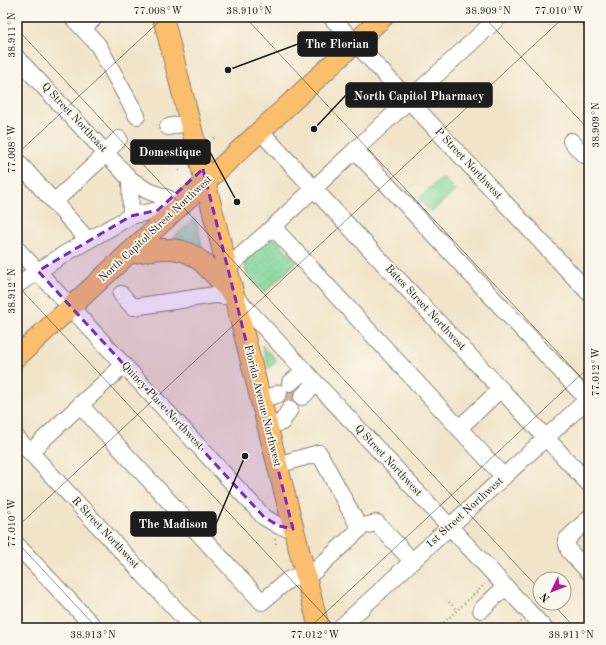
<svg xmlns="http://www.w3.org/2000/svg" width="606" height="645" font-family="'Old Standard TT',serif">
<defs>
<pattern id="grass-dots" width="8" height="8" patternUnits="userSpaceOnUse"><rect width="8" height="8" fill="#7dd498"/><path d="M2 2h.1M6 6h.1" fill="none" stroke="#6bb582" stroke-width="1.8" stroke-linecap="round"/></pattern>
</defs>
<rect width="100%" height="100%" fill="#fbf7ec"/>
<filter id="ink" filterUnits="userSpaceOnUse"><feTurbulence type="fractalNoise" baseFrequency=".025" numOctaves="2"/><feDisplacementMap in="SourceGraphic" scale="8" xChannelSelector="R" yChannelSelector="G"/><feConvolveMatrix kernelMatrix="1 2 1 2 8 2 1 2 1" color-interpolation-filters="sRGB"/></filter>
<filter id="wash" filterUnits="userSpaceOnUse"><feTurbulence type="fractalNoise" baseFrequency=".012" numOctaves="4" result="noise"/><feDisplacementMap in="SourceGraphic" scale="16" xChannelSelector="R" yChannelSelector="G"/><feGaussianBlur stdDeviation="0.9" result="paint"/><feColorMatrix in="noise" values="0 0 0 0 0 0 0 0 0 0 0 0 0 0 0 0 0 1.4 0 .05"/><feComposite in="paint" operator="in"/></filter>
<g filter="url(#wash)">
<rect width="100%" height="100%" fill="#f1e4c9"/>
<path fill="url(#grass-dots)" stroke="#4c785a" d="M270,233L297,262L264,293L247,275L244,258Z"/>
<path fill="#7dd498" stroke="#4c785a" d="M442,176L455,191L431,212L419,199Z
M195,218L204,254L170,241Z
M262,345L277,361L269,369Z"/>
</g>
<g filter="url(#ink)">
<g fill="none" stroke-linecap="round" stroke-linejoin="round">
<path stroke="#c6bca6" stroke-width="16" stroke-dasharray="16 8" stroke-linecap="butt" d="M284,402L296,390"/>
<g stroke="#868072" stroke-width="18">
<path id="minor" d="M72,17L98,45L137,116
M331,17L589,293
M499,17L355,150L587,399
M587,17L589,19
M83,28L95,17
M17,58L130,179L146,190L169,199
M168,127L191,122
M261,132L589,484
M571,141L584,155L589,150
M355,150L273,227L504,477
M106,152L119,139
M17,161L88,240
M130,179L131,216
M54,202L107,153
M17,249L264,517L279,526L293,529
M226,269L273,227
M17,285L66,253L131,216L158,210
M121,294L133,307L215,295L233,297
M234,295L544,628
M124,365L80,405L262,602L288,580L305,573
M290,383L304,371
M302,397L316,383
M260,399L277,395L279,393
M267,426L282,422L290,409
M459,428L501,389
M17,438L193,628
M30,452L80,405
M277,465L319,453L360,529
M589,518L566,540L569,551L589,572
M17,545L95,628
M306,579L363,526L377,523L412,561
M481,610L505,587
M340,628L589,398"/>
</g>
<g stroke="#868072" stroke-width="22">
<path id="major" d="M163,17L319,628
M129,254C190,242 191,250 232,293
M17,357L383,17"/>
</g>
<path stroke="#868072" stroke-width="2" stroke-dasharray="1 3" stroke-linecap="butt" d="M214,138L216,137
M179,170L180,172
M275,539L276,544
M449,602L457,610
M438,628L485,584
M515,628L522,621"/>
<use href="#minor" stroke="#fff" stroke-width="16"/>
<use href="#major" stroke="#fabe6d" stroke-width="20"/>
</g>
</g>
<path fill="#7b2cbf" fill-opacity="0.2" stroke="#7b2cbf" stroke-width="3" stroke-dasharray="8 5" stroke-linejoin="round" d="M203,169L293,529L279,526L264,517L38,271L131,216L158,210Z"/>
<path fill="none" stroke="#1c1c1c" stroke-width="1" stroke-opacity="0.45" d="M245,17L589,386M484,17L589,130M17,29L540,590M17,154L164,17M17,285L336,628M17,527L564,17M17,542L97,628M552,603L575,628M309,628L589,367"/>
<g text-anchor="middle" dominant-baseline="central" stroke-width="3.5" stroke-linejoin="round" paint-order="stroke">
<g font-size="11" fill="#1c1c1c" stroke="#fbf7ec">
<text transform="translate(74 118) rotate(47)">Q Street Northeast</text>
<text transform="translate(468 164) rotate(47)">P Street Northwest</text>
<text transform="translate(156 229) rotate(-43)">North Capitol Street Northwest</text>
<text transform="translate(425 308) rotate(47)">Bates Street Northwest</text>
<text transform="translate(162 406) rotate(47)">Quincy Place Northwest</text>
<text transform="translate(262 406) rotate(76)">Florida Avenue Northwest</text>
<text transform="translate(388 461) rotate(47)">Q Street Northwest</text>
<text transform="translate(465 513) rotate(-42)">1st Street Northwest</text>
<text transform="translate(105 533) rotate(47)">R Street Northwest</text>
</g>
</g>
<path fill="none" stroke="#1c1c1c" stroke-width="1.5" d="M228 70L298 44M314 129L346 95M237 202L210 152M245 456L216 524"/>
<g fill="#1c1c1c" stroke="#fbf7ec" stroke-width="1.5">
<circle cx="228" cy="70" r="4"/>
<circle cx="314" cy="129" r="4"/>
<circle cx="237" cy="202" r="4"/>
<circle cx="245" cy="456" r="4"/>
</g>
<g fill="#1c1c1c" stroke="#1c1c1c" stroke-width="1.5">
<rect x="298" y="32" width="79" height="24" rx="4"/>
<rect x="346" y="83" width="146" height="24" rx="4"/>
<rect x="131" y="140" width="79" height="24" rx="4"/>
<rect x="131" y="512" width="85" height="24" rx="4"/>
</g>
<g font-size="12" text-anchor="middle" font-weight="bold" fill="#fff">
<text x="337" y="48">The Florian</text>
<text x="419" y="100">North Capitol Pharmacy</text>
<text x="170" y="156">Domestique</text>
<text x="173" y="528">The Madison</text>
</g>
<rect width="606" height="645" fill="none" stroke="#fbf7ec" stroke-width="44"/>
<g transform="translate(552 591) rotate(227)"><circle r="19" fill="#fbf7ec" stroke="#a29f99"/>
<path d="M0-3L7 15L0 10L-7 15Z" fill="#b5179e"/>
<text y="-6" font-size="11" font-weight="bold" text-anchor="middle" fill="#1c1c1c">N</text>
</g>
<rect x="22" y="22" width="562" height="601" fill="none" stroke="#1c1c1c" stroke-width="1.5"/>
<g font-size="10" text-anchor="middle" fill="#1c1c1c">
<text x="158" y="14">77.008°W</text>
<text x="249" y="14">38.910°N</text>
<text x="488" y="14">38.909°N</text>
<text x="559" y="14">77.010°W</text>
<text transform="translate(11 35) rotate(-90)" y="4">38.911°N</text>
<text transform="translate(595 125) rotate(-90)" y="4">38.909°N</text>
<text transform="translate(11 149) rotate(-90)" y="4">77.008°W</text>
<text transform="translate(11 291) rotate(-90)" y="4">38.912°N</text>
<text transform="translate(595 372) rotate(-90)" y="4">77.012°W</text>
<text transform="translate(11 523) rotate(-90)" y="4">77.010°W</text>
<text x="93" y="638">38.913°N</text>
<text x="315" y="638">77.012°W</text>
<text x="571" y="638">38.911°N</text>
</g>
</svg>
